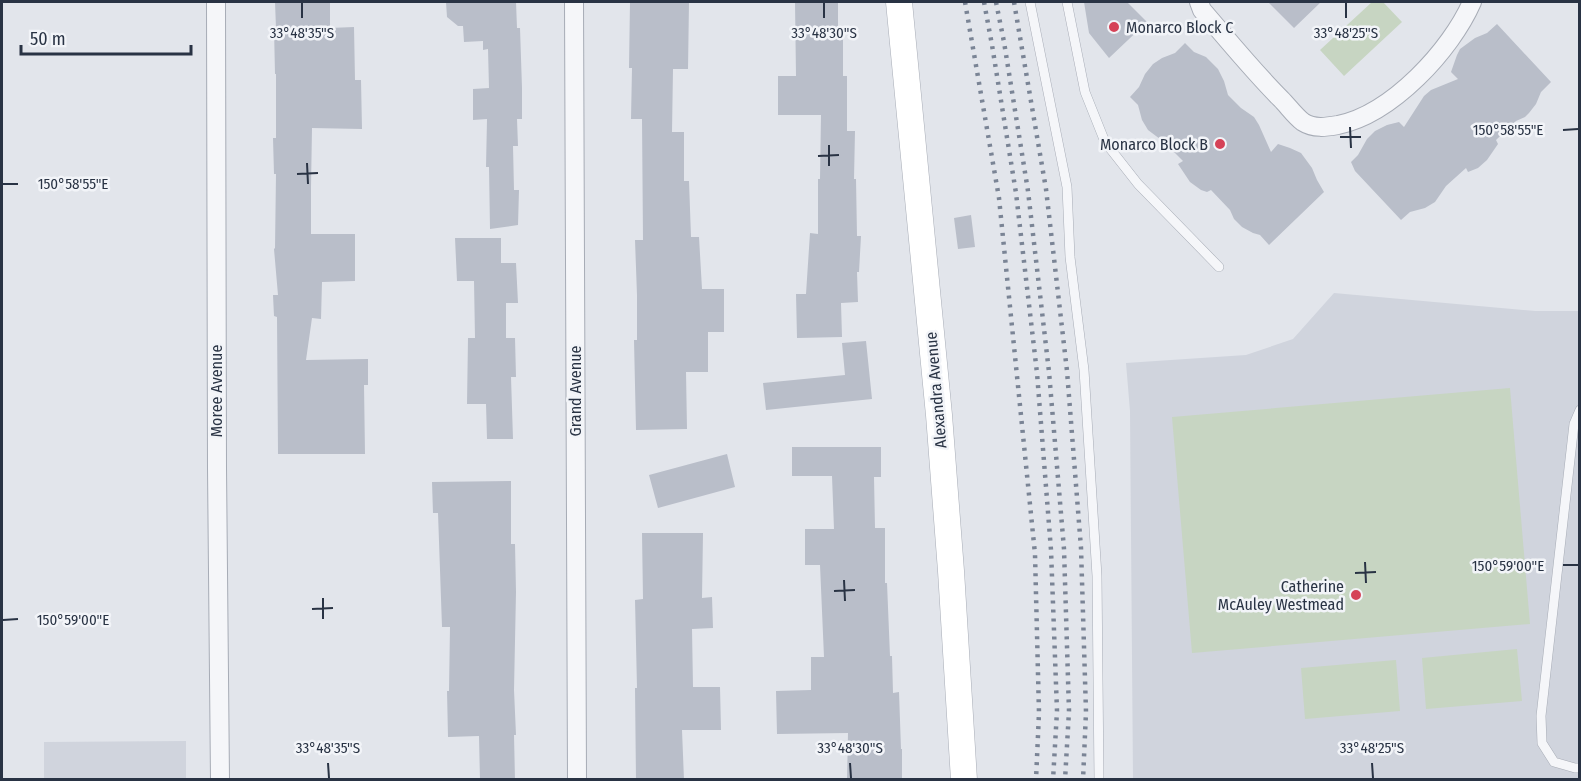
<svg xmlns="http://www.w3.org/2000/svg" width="1581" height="781" font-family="'Fira Sans Condensed',sans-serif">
<rect width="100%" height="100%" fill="#e2e5eb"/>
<path fill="#d0d4dd" d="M1334,293L1535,311H1579V779H1133L1130,411L1126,363L1246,355L1293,339Z
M186,741V779H44V742Z"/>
<path fill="#c7d5c2" d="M1372,2H1383L1402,22L1344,76L1320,50Z
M1510,388L1530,624L1192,653L1172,417Z
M1517,649L1522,701L1426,709L1422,658Z
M1396,660L1400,711L1305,719L1301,668Z"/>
<path fill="#b9bec9" d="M275,2H330V28L354,27L355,80H361L362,129L312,128L311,187V234H355V281L322,282L321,319L312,318L306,360L368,359V385H364L365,454H278L277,317L274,316L273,295H278L274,249L275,248L276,174H274L273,138H276V74H275L274,28H276Z
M446,2H516L517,28H520L522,88V119H517L518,146H513L514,190H519L518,225L490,229L489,167H486L487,119L473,120V89L489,88L488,49L483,50V41L464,42L463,26H458L447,17Z
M630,2H689L688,69H673L672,132H684V181H689L691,237H699L702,289H724V332H708V372H686L687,429L636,430L634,340H637V295L635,240H643L642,119H631L632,68H629Z
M795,2H838V27H843V76H847V131H855L854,179H856L857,236H861L859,272H857L858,302L841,303L842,337L797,338L796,294H806L810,233L818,234V179H820L821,115H778V76H796Z
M1084,2H1127L1147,22L1109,58L1089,33Z
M1268,2H1321L1294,28Z
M1497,24L1551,82L1541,92L1536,104L1529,113L1525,117L1516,121L1496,140L1498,144L1487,160L1478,168L1468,172L1466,168L1446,186L1435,202L1425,208L1410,212L1401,220L1355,171L1351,162L1358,155L1367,139L1375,131L1387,125L1399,122L1404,127L1424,96L1431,90L1458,79L1451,72L1457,55L1460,49L1475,38L1487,33Z
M1185,43L1194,52L1206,57L1218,69L1224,81L1228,95L1241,108L1254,117L1259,125L1271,152L1278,144L1290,148L1301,153L1312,168L1317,180L1324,192L1269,245L1260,235L1253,233L1242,227L1234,219L1230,210L1211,190L1207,192L1201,190L1190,182L1178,164L1183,161L1164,142L1148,130L1142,120L1138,105L1130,97L1139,87L1145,74L1153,64L1162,58L1175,53Z
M971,215L975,247L958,249L954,218Z
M455,238H501V263H516L518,303H506V338H515L516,377H511L513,439H487L486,404H467L468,338H475L474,281H457Z
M866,341L872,399L766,410L763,383L845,375L842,343Z
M792,447H881V477H874L875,528H885V583H887L890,656H892L893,693L899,692L901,749H902V780H847L848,733L777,734L776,691L811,690V657H824L820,565H805V529H834L832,476H792Z
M727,454L735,487L658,508L649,475Z
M511,481V544H515L516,592L514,690L516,735H514L515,780H480L479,736L448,737L447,691H449L450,627H442L438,513H433L432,482Z
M642,533H703L702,598L712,597L713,628L692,629L693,687H720L721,730H682L684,780H636L635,688H637L635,600L643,599Z"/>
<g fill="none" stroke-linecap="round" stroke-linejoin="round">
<g stroke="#a7acb6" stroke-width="10">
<path id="lane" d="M1030,2L1067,187L1070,257L1084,370L1097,576L1099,780
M1067,2L1085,92L1105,142L1138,184L1219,267
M1580,410L1574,424L1541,716L1542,743L1554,762L1575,768H1580"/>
</g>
<g stroke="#a7acb6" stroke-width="20">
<path id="street" d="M216,2L217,468L220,780
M574,2L577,780
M1199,2L1202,10C1228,40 1253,71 1281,99C1288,106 1295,116 1303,122C1314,129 1326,127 1338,125C1392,114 1451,50 1472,2"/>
</g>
<g stroke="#a7acb6" stroke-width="27">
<path id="secondary" d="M899,2L939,415L951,571L964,780"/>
</g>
<use href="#lane" stroke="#f5f6f9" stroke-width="9"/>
<use href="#street" stroke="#f5f6f9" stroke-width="18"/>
<use href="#secondary" stroke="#fff" stroke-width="26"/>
<path stroke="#7a8495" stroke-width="4.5" stroke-dasharray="3 6" stroke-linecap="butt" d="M965,2L999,198L1035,554L1039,713L1036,780
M984,2L992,45L1016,193L1037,373L1051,550L1057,711L1053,780
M996,2L1004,42L1028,191L1049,372L1064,549L1069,711L1065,780
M1014,2L1046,189L1067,371L1081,548L1086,712L1083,780"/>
</g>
<path fill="none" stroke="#293344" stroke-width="2" d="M302,3V18M824,3V18M1346,3V18M1350,127L1351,148M1563,130L1578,129M1340,137H1361M829,145V166M818,156L839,155M307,163L308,184M297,174L318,173M3,184H18M1365,562L1366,583M1563,565H1578M1355,573L1376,572M844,580L845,601M834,591L855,590M323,598V619M312,609L333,608M3,620L18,619M328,763L329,778M850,763L851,778M1372,763L1373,778"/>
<g fill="#d54257" stroke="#f2f4f8" stroke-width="2">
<circle cx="1114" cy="27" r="6"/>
<circle cx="1220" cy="144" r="6"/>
<circle cx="1356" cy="595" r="6"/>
</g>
<g text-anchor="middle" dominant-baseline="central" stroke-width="5" stroke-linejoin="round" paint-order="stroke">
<g font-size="16" fill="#293344" stroke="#f2f4f8" text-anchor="end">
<text x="1126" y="27" text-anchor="start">Monarco Block C</text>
<text x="1208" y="144">Monarco Block B</text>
<text x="1344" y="586">Catherine<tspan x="1344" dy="18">McAuley Westmead</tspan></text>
</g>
<g font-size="16" fill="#293344" stroke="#f2f4f8">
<text transform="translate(936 390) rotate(-95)">Alexandra Avenue</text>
<text transform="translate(216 391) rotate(-90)">Moree Avenue</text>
<text transform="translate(575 391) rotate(-90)">Grand Avenue</text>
</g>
</g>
<g font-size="15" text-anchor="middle" fill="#293344" stroke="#f2f4f8" stroke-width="5" stroke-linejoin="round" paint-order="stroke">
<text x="302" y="38">33°48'35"S</text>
<text x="824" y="38">33°48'30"S</text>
<text x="1346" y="38">33°48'25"S</text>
<text x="1508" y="135">150°58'55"E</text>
<text x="73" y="189">150°58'55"E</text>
<text x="1508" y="571">150°59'00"E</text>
<text x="73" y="625">150°59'00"E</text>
<text x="328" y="753">33°48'35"S</text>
<text x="850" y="753">33°48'30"S</text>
<text x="1372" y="753">33°48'25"S</text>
</g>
<rect width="1581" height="781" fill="none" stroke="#293344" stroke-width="6"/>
<path d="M21 45v9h170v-9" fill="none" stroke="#293344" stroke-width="3"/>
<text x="30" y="45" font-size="18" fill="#293344" stroke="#f2f4f8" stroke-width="4.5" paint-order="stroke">50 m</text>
</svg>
